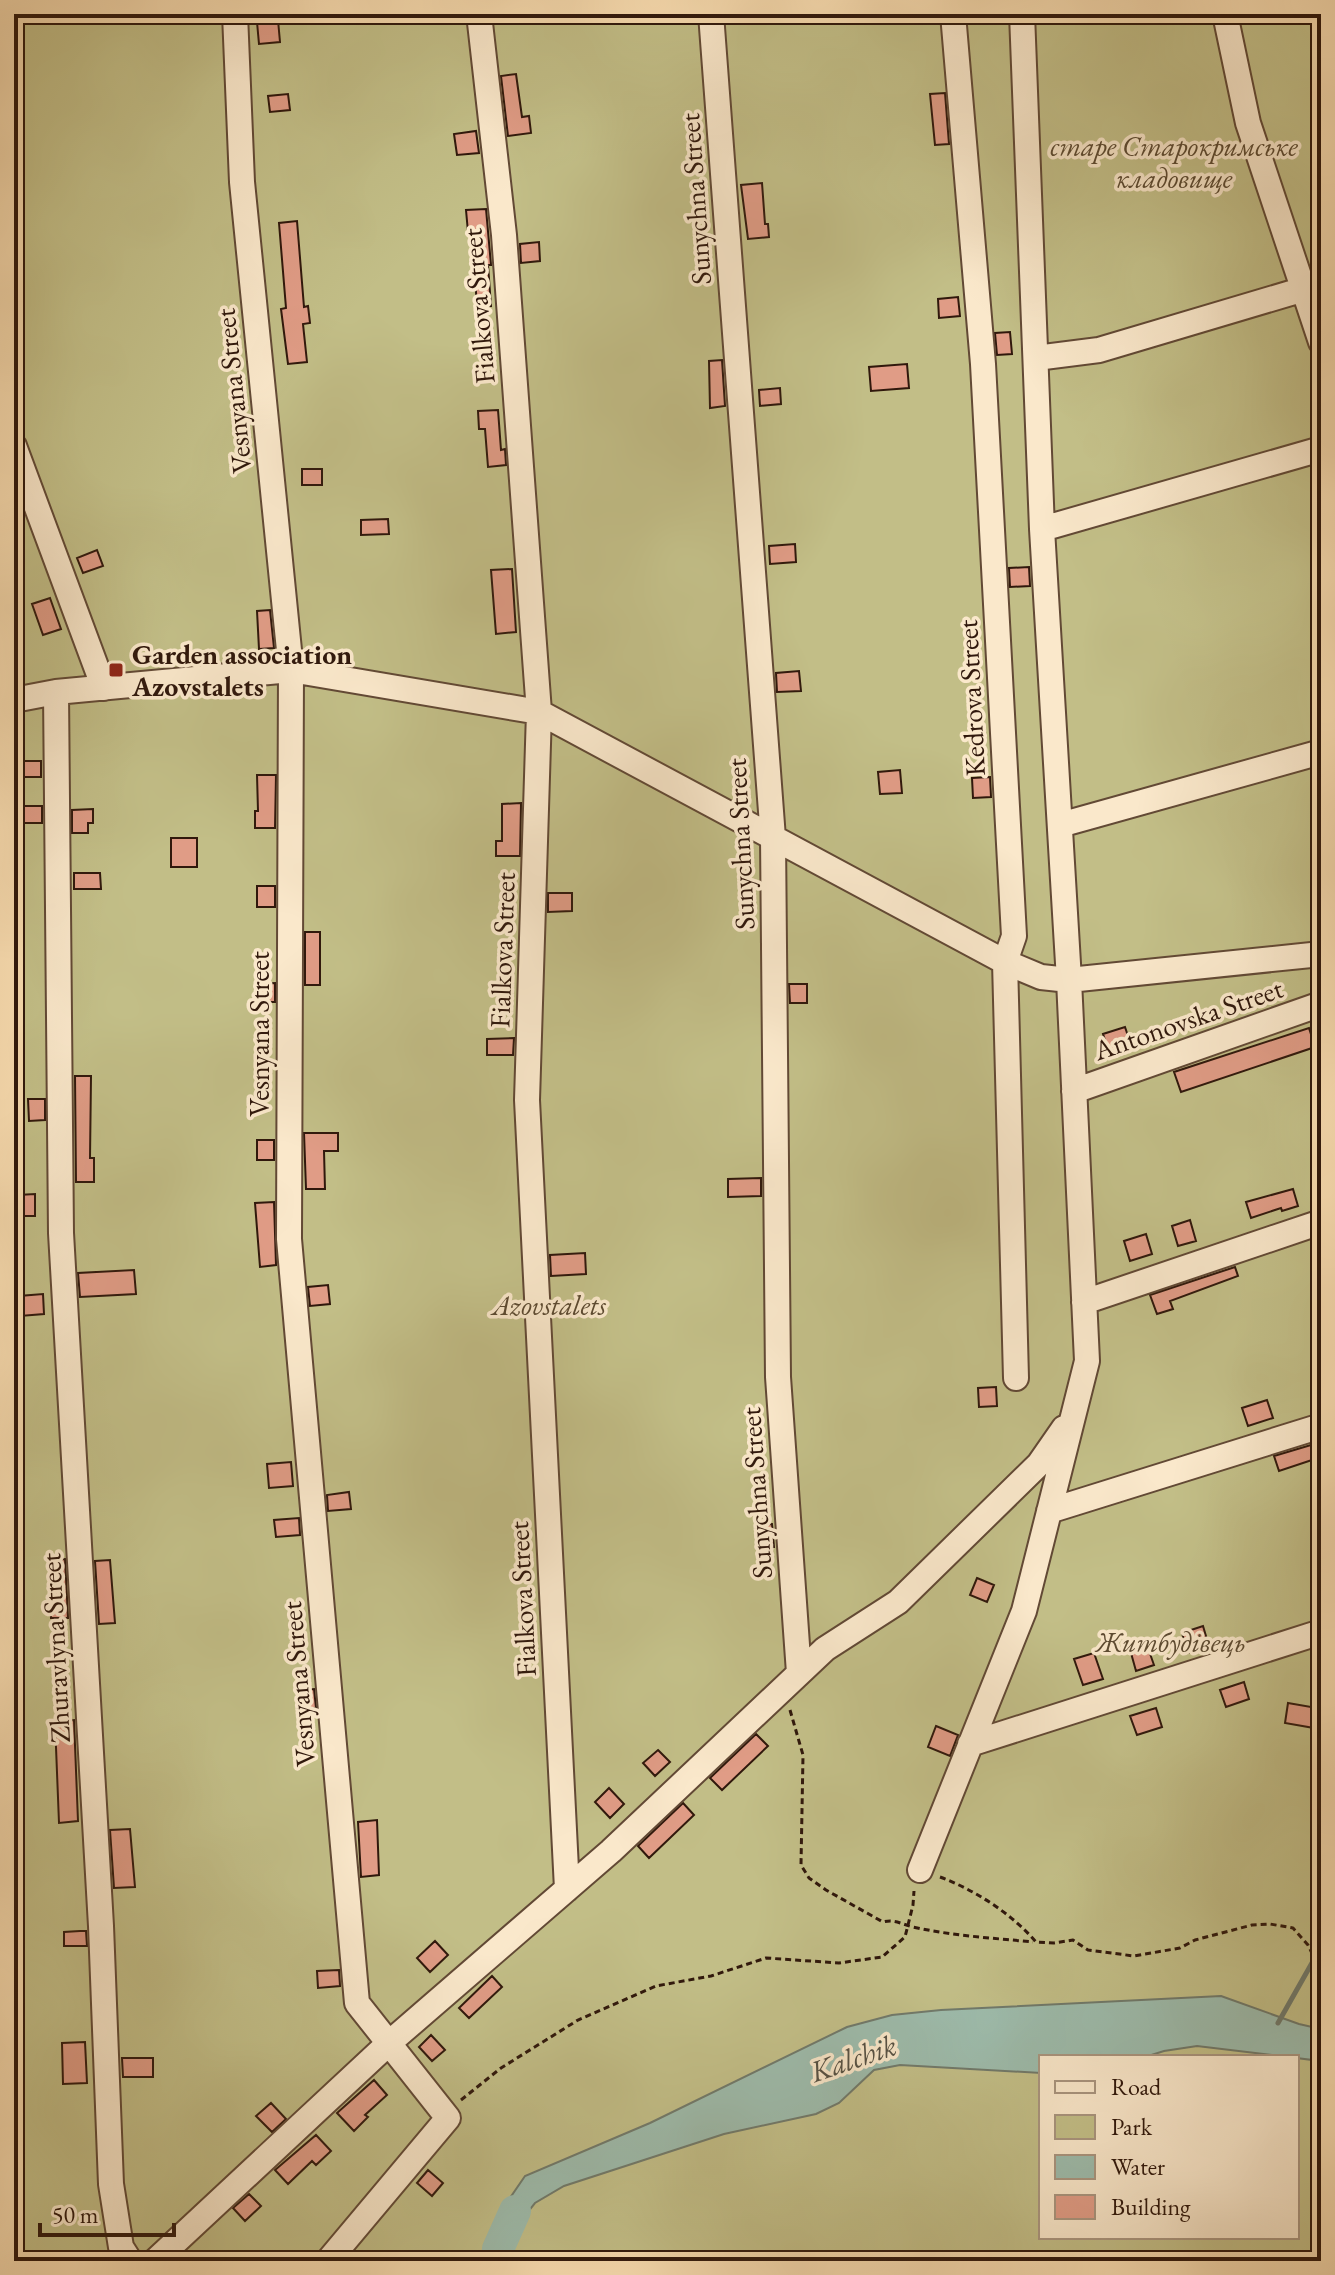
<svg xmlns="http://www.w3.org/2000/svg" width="1335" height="2275" font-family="'EB Garamond',serif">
<rect width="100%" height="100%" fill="#f7dbaf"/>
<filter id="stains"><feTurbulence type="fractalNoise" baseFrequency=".0025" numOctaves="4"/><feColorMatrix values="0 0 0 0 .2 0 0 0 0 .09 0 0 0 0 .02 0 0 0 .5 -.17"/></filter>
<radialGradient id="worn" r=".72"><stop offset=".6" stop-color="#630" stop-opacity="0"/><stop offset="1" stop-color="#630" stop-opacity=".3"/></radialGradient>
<path fill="#c2be87" stroke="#796b4a" stroke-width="2" fill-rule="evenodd" d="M14,14H1321V2261H14ZM1041,2057H1297V2237H1041Z"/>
<path fill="#9dbbab" stroke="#717a6b" stroke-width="2" d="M1221,1996L1299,2024L1321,2029V2061L1197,2046L1164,2051L1145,2057H1041V2073L900,2065L874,2070L839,2103L816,2114L724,2134L564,2186L535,2203L498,2249L510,2198L525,2176L650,2123L847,2027L892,2015L941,2010Z"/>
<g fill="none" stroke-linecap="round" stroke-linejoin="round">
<path stroke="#717a6b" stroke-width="5" d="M1278,2023L1321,1947"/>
<path stroke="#9dbbab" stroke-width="32" d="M497,2261L498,2249L515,2211"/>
</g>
<path fill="#e09c86" stroke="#30180c" stroke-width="2" d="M278,20L280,42L259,44L257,22Z
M516,74L522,117L529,116L531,133L508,136L501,76Z
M945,93L949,144L935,145L930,94Z
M288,94L290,110L270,112L268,96Z
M476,131L479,153L457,155L454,134Z
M762,183L765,224H768L769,237L748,239L741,185Z
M486,209L491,265H488L491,306L477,307L472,232H468L466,210Z
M297,221L304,307L308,306L310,323L303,324L307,362L288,364L281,309L286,308L279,223Z
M539,242L540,261L521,263L520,244Z
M958,297L960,316L939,318L938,299Z
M1010,332L1012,354L997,355L995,333Z
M722,360L725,406L710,408L709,361Z
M907,364L909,388L871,391L869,367Z
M780,388L781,404L760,406L759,390Z
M498,410L501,450L505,449L506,465L488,467L485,429H479L478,411Z
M302,469H322V485H302Z
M388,519L389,534L361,535V520Z
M795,544L796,562L770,564L769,546Z
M97,550L103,566L83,573L77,558Z
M1029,567L1030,586L1010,587L1009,568Z
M512,569L516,632L496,634L491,570Z
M50,598L61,629L43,635L32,604Z
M270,610L274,648L259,649L257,611Z
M799,671L801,691L777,692L776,673Z
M19,761H41V777H19Z
M900,770L902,793L880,794L878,772Z
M257,775H276L275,828H255V811H258Z
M990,777L991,797L973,798L972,778Z
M521,803L520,856H496V841H502V804Z
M22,806H42V823H23Z
M93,809V823H88V833H72V810Z
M171,838H197V867H171Z
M74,873H100L101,889H74Z
M257,886H275V907H257Z
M548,893H572V911L548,912Z
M305,932H320V985H305Z
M275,983V1002H257V984Z
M789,984H807V1003H790Z
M1125,1027L1131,1045L1109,1052L1103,1034Z
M1309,1028L1315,1047L1181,1092L1174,1072Z
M514,1038L513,1055H487V1039Z
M75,1076H91L90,1158H94V1182H76Z
M28,1099H45V1120L29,1121Z
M304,1133H338V1151H324L325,1189H306Z
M257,1140H274V1160H257Z
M761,1178V1196L728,1197V1179Z
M1293,1189L1298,1206L1282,1211L1281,1208L1251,1218L1246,1202Z
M35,1194V1216H18V1195Z
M274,1202L276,1265L260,1267L255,1203Z
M1190,1220L1196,1241L1178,1246L1172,1226Z
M1146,1234L1152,1254L1130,1261L1124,1241Z
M585,1253L586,1274L551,1276L550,1255Z
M1235,1267L1238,1276L1170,1301L1173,1309L1157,1314L1150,1295Z
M134,1270L136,1294L80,1297L78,1273Z
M328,1285L330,1304L310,1306L308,1287Z
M43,1294L44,1314L20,1316L19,1296Z
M996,1387L997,1406L979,1407L978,1388Z
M1267,1400L1273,1418L1248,1426L1242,1408Z
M1321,1442V1457L1279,1471L1274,1456Z
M291,1462L293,1486L269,1488L267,1464Z
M349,1492L351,1509L328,1511L327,1495Z
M299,1518L300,1535L276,1537L274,1520Z
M772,1524L774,1547H758L757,1525Z
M65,1559L68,1618H51L49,1560Z
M110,1560L115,1623L99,1624L95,1561Z
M977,1578L994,1585L987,1602L970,1595Z
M1203,1626L1209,1646L1188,1653L1182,1633Z
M1148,1648L1154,1665L1136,1671L1131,1653Z
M1094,1653L1103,1679L1083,1685L1074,1659Z
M1244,1682L1249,1699L1226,1707L1220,1690Z
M314,1689L316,1708L298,1709L296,1691Z
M1288,1703L1317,1708L1314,1728L1285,1723Z
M1156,1708L1162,1727L1137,1735L1130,1716Z
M74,1720L78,1821L59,1823L55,1722Z
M936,1726L958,1735L950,1756L928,1747Z
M756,1734L768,1746L722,1790L710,1778Z
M658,1750L670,1762L655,1776L643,1763Z
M609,1788L624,1804L610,1818L595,1802Z
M683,1803L694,1815L649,1858L638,1846Z
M377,1820L379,1875L361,1877L358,1822Z
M130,1829L135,1887L114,1888L110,1830Z
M80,1931H86L87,1946H64V1932Z
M435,1941L448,1955L430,1972L417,1958Z
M339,1970L340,1986L318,1988L317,1971Z
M492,1976L502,1987L469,2018L459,2008Z
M431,2035L445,2050L432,2061L419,2047Z
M85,2042L87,2083L63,2084L62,2043Z
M122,2058H153V2077H123Z
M374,2080L387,2095L365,2115L368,2117L354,2131L337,2113Z
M271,2103L286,2119L272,2132L256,2116Z
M316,2135L331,2151L316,2165L312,2161L288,2184L275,2170Z
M428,2170L443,2183L432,2196L417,2183Z
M249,2194L261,2206L245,2221L233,2208Z"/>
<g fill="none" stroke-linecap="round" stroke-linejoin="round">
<g stroke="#624935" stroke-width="28">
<path id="minor" d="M235,14L242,182L291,670L289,1239L357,2003L448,2118L328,2261
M479,14L504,235L539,712L527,1100L567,1889
M711,14L773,838L778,1377L799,1673
M953,14L983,364L1014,936L1005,962L1016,1378
M1225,14L1248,123L1321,342
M1036,358L1099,350L1321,284
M14,446L104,688
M1042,529L1321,449
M56,692L61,1233L101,1926L111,2184L121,2247L130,2261
M14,700L56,692L291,670L539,712L1005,962L1041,977L1069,980L1321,954
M1060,825L1321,752
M1074,1091L1321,1004
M1084,1302L1321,1222
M1049,1511L1321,1426
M970,1744L1321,1632
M920,1870L1024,1611L1087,1361L1069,980L1042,529L1022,14
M155,2261L389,2043L611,1851L825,1649L898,1602L1039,1464L1064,1428"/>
</g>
<path stroke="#30180c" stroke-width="3" stroke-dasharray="6 4" stroke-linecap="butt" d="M790,1710L803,1755L801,1865L809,1878L826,1890L883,1922C895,1919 901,1924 913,1927C953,1936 993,1938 1033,1942
M940,1877C975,1890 1012,1914 1036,1942L1054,1943L1073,1940L1088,1950L1134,1956L1180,1948L1195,1940L1252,1925L1270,1924L1293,1928L1308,1945L1321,1972
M461,2100L501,2068L578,2020L656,1986L711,1976L766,1958L839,1963L882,1957L905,1937L913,1905L914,1891"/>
<use href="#minor" stroke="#fae8cb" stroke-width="24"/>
</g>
<rect fill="#8f2418" stroke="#fae8cb" stroke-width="3" x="108" y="662" width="16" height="16" rx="4"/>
<g text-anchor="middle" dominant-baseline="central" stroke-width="7" stroke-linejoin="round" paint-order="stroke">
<g font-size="28" font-style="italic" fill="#5c4a31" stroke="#fae8cb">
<text x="1174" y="146">старе Старокримське<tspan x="1174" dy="32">кладовище</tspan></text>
<text x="549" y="1305">Azovstalets</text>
<text x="1171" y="1642">Житбудівець</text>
</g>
<g font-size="28" fill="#30180c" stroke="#fae8cb">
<text transform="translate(695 199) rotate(-94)">Sunychna Street</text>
<text transform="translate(478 306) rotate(-95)">Fialkova Street</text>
<text transform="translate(233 391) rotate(-96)">Vesnyana Street</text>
<text transform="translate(971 698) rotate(-93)">Kedrova Street</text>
<text transform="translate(740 844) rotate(-93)">Sunychna Street</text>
<text transform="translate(502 950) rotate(-88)">Fialkova Street</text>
<text transform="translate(1188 1019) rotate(-19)">Antonovska Street</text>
<text transform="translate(259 1034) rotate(-90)">Vesnyana Street</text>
<text transform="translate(756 1493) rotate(-94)">Sunychna Street</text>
<text transform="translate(522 1599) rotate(-93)">Fialkova Street</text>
<text transform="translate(55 1648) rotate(-93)">Zhuravlyna Street</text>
<text transform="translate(298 1684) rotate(-95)">Vesnyana Street</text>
</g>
<g font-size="28" font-weight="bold" fill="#30180c" stroke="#fae8cb" text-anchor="start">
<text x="132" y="654">Garden association<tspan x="132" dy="32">Azovstalets</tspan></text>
</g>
<g font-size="30" font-style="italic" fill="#565144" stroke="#fae8cb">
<text transform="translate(853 2058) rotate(-19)">Kalchik</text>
</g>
</g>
<rect width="1335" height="2275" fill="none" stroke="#f7dbaf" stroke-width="48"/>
<rect x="16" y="16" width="1303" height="2243" fill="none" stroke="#30180c" stroke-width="4"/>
<rect x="24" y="24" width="1287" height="2227" fill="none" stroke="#30180c" stroke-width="2"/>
<rect x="1039" y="2055" width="260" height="184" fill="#fae8cb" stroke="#a9957f" stroke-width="2"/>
<rect x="1055" y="2081" width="40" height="12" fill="#fae8cb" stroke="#a9957f" stroke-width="2"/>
<text x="1111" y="2095" font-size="24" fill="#30180c">Road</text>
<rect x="1055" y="2115" width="40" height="24" fill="#c2be87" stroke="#a9957f" stroke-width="2"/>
<text x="1111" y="2135" font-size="24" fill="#30180c">Park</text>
<rect x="1055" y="2155" width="40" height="24" fill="#9dbbab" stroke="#a9957f" stroke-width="2"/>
<text x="1111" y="2175" font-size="24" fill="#30180c">Water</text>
<rect x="1055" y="2195" width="40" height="24" fill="#e09c86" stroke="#a9957f" stroke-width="2"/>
<text x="1111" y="2215" font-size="24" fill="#30180c">Building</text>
<path d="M40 2223v12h134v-12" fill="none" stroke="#30180c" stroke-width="4"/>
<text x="52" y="2223" font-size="24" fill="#30180c" stroke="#fae8cb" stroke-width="6" paint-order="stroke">50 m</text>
<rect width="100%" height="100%" filter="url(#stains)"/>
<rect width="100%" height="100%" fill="url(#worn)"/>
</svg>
